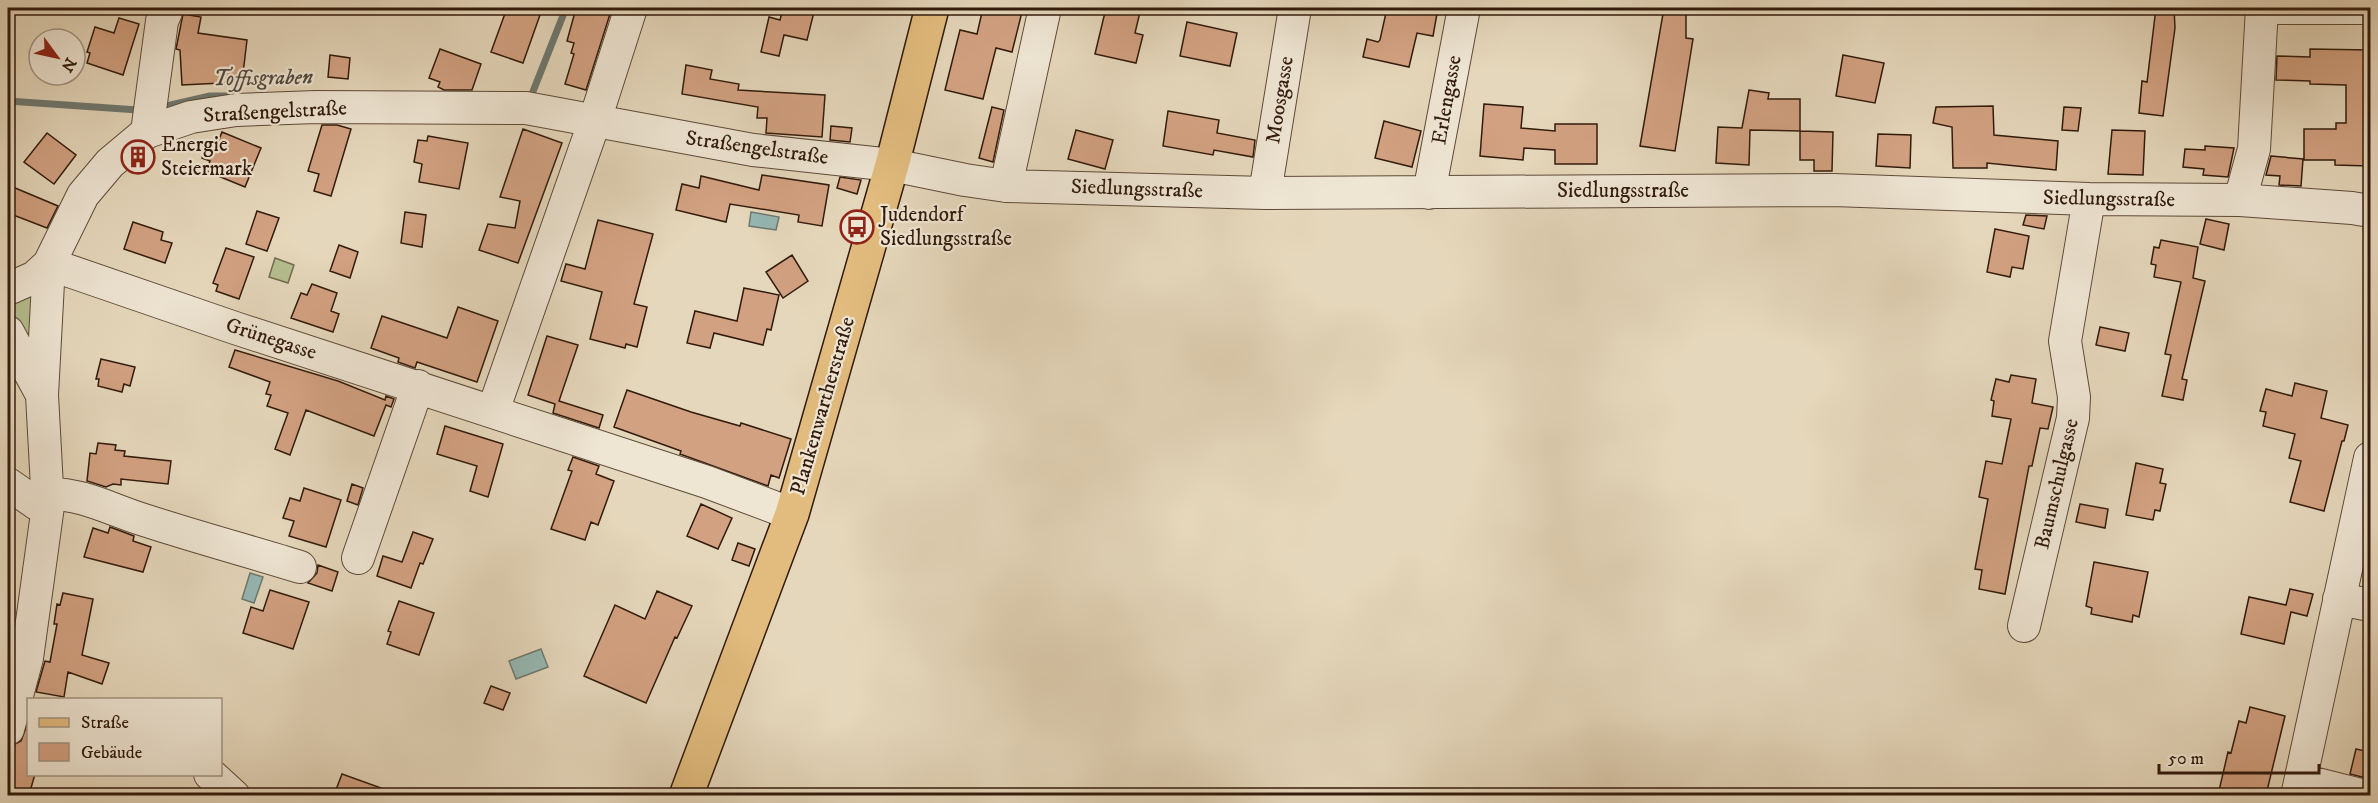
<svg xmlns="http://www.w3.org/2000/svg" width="2378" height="803" font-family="'IM FELL DW Pica',serif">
<rect width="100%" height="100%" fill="#e5d7bb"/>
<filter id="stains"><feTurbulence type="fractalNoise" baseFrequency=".00333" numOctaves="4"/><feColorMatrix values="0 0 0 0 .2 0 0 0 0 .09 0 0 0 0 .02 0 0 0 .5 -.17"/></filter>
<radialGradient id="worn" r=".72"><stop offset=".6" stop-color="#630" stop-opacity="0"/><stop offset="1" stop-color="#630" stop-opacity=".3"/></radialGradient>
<path fill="#b5be90" stroke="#746c4e" stroke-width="1.5" d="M275,258L294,265L288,283L269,277Z
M34,277L42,395L8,335V289Z"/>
<path fill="#96b8b4" stroke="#6e7971" stroke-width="1.5" d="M751,212L779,217L776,230L749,226Z
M250,573L263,577L254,603L242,599Z
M541,649L548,667L516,679L509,661Z"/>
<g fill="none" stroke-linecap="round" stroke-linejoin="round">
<path stroke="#6e7971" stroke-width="7" d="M527,99H530L566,8
M8,101L138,110
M162,107L210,96H231"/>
</g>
<path fill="#d2a181" stroke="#321b0c" stroke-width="1.5" d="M507,8H518L540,15L523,63L491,52Z
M585,8L610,14L586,90L565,84L574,54L571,53L574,43L567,41L575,12L582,14Z
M783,8H815L807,40L784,35L779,56L761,52L769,17L780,20Z
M983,8H1023L1012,52L996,48L983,99L945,90L960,30L977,34Z
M1106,8H1141L1135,33L1143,35L1136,63L1095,54Z
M1387,8H1438L1433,36L1417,33L1409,67L1363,57L1367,39L1378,42L1380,40Z
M1664,8H1686V38L1693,39L1675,151L1640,146Z
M2156,8H2174L2175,28L2163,116L2139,113L2142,81L2147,82Z
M183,14L201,17L198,33L247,40L242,82L182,85L180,50L176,49Z
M119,18L139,24L123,75L87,63L90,53L87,52L95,27L114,33Z
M1187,22L1237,33L1230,66L1180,56Z
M440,49L481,64L472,90H444L438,87L440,82L429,78Z
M2310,49L2370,50V166L2335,165V160H2304V129H2336V123H2346V85L2310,84V81L2276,80L2277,56L2310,57Z
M330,55L350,58L348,79L328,77Z
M1843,55L1884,63L1875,103L1836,96Z
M686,65L712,70L710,79L739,84L738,90L825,95L822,137L766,133L767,118H757L758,107L682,94Z
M1749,90L1769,93L1768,99H1800V131L1750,130L1749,165L1716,163L1718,127L1742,128Z
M1484,104L1523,107L1521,128L1555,131V124H1597V164H1555V150L1524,148L1523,160L1480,156Z
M1993,106L1994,135L2058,141L2056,170L1987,163V168H1953L1952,127L1933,123L1936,107Z
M992,107L1004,110L993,162L979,158Z
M2064,107L2081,108L2078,131L2062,130Z
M1168,111L1219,120L1217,133L1255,140L1253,157L1214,150L1213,155L1163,146Z
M1384,121L1421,131L1412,167L1375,158Z
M322,125H337L351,129L331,196L314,191L319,174L308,171Z
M831,126L852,128L850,142L830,140Z
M523,129L562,143L518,263L479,250L488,224L515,228L520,201L500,197Z
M1076,130L1113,140L1105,169L1068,159Z
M2112,130L2145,131L2143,175L2108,174Z
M1800,131L1833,132L1832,171H1814V160H1800Z
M222,132L261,148L245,187L206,171L210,161L202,158L209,141L217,144Z
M47,133L76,155L54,184L24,162Z
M1878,134L1911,135L1910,168L1876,166Z
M428,136L468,143L459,189L419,182L422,164L414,162L418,140L427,141Z
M2205,146L2234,148L2228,177L2203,175L2204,169L2183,167L2185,149L2205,150Z
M2271,156L2303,159L2301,186L2279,185L2280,176L2266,175Z
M762,175L829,185L822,226L798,222L799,215L730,204L726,222L676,210L682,184L699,188L701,176L759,190Z
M840,177L861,180L857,194L837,188Z
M8,185L58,206L47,228L8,213Z
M257,211L279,218L267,251L246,244Z
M405,212L426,215L422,247L401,243Z
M2026,215L2047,216L2044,229L2023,225Z
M2206,219L2229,224L2224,250L2200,244Z
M598,220L653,234L634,304L647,307L637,347L626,344L625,348L590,339L602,292L561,281L566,264L585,269Z
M133,222L163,232L161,240L172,243L165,263L124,249Z
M1995,229L2029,236L2023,269L2012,267L2010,277L1987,272Z
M2161,240L2198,247L2193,278L2205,281L2182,379L2187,380L2183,400L2162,396L2171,355L2165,354L2181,282L2154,277L2156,265L2151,264L2154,247L2159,248Z
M339,245L358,252L350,278L330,271Z
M226,248L254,257L239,299L216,291L218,285L213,283Z
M792,255L808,281L783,298L766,272Z
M312,284L337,293L331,311L339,314L333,332L291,318L301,293L307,295Z
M744,288L779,295L771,330L767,329L763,345L714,333L710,348L687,343L695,311L737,321Z
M458,307L498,321L477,382L417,362L415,368L398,362L399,358L371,348L382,316L447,338Z
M2100,327L2129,333L2125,351L2096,345Z
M547,336L578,345L559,401L603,415L599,428L553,413L555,404L528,395Z
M235,350L338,381L385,400L386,396L394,399L391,407L386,405L374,436L306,410L290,455L275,449L288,413L267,406L271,395L266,394L270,382L229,367Z
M101,359L135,367L130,386L124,384L122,392L98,386L99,379H96Z
M2011,375L2036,379L2032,403L2053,407L2048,429L2040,428L2032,466H2029L2005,594L1979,589L1982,570L1975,569L1988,499L1979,497L1986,461L2002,464L2011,419L1992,416L1994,401L1991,400L1996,379L2009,382Z
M2295,383L2327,391L2321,418L2348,425L2344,441H2342L2324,511L2290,502L2301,461L2289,458L2295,434L2263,426L2266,412L2260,411L2266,389L2292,396Z
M627,390L691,412L740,426L741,423L791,439L779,478L771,475L768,486L680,454L681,451L614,427Z
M445,426L503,444L488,497L470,491L477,466L437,454Z
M98,443L116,445L115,450L125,451L124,456L171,461L168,484L121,479V485L113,484L106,487L87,481L90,453L96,454Z
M573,457L599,466L596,474L614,481L598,525L591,522L585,540L551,529L572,471L568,470Z
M2136,463L2163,469L2160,483L2166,484L2160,511L2155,510L2153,520L2126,515Z
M352,484L363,488L358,505L347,501Z
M304,488L341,500L326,547L289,536L294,521L283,518L290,498L300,501Z
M701,504L732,518L718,549L687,536Z
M2080,504L2108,509L2105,528L2076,522Z
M110,527L134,536L133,541L151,547L143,572L84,557L93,528L108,533Z
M413,532L433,539L423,564L420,563L411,588L377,576L383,556L402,562Z
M738,543L755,549L749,566L732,560Z
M2094,562L2148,572L2139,617L2133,615L2132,622L2091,614L2092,608L2086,606Z
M318,565L338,572L332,591L308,583L317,573Z
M2290,589L2313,594L2307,616L2291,612L2284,644L2241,634L2249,597L2286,605Z
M270,590L309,602L293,649L243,633L251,607L263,611Z
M657,591L692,606L677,638L675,637L646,703L584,676L615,605L645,619Z
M63,593L93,599L82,655L109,663L102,684L68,672L64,697L36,692L45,661L50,662L57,624H54L57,604L60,605Z
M399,601L434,613L419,655L387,644L391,632L388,631Z
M491,686L510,693L503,710L484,703Z
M2250,707L2285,716L2266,795H2218L2228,752L2231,753L2239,721L2246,723Z
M28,722V774H35L29,795H8V759L11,746L21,741Z
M2356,749L2370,752V779L2350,774Z
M342,774L395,793V795H334Z"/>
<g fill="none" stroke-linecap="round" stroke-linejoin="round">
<g stroke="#5f4a38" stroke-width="34">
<path id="minor" d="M2280,8H2370
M147,132L162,21L166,12L163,8
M1006,186L1045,8
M1265,193L1295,8
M1429,193L1464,8
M2240,200L2254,149L2262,8
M8,289L35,277L49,264L235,328L707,482L792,514
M8,332L42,395
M493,411L595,120L631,8
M8,484L37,504L48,506
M47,494C83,493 111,510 144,520C196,537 248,551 300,567
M358,558L418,386
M2339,599L2370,605
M2024,626L2073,418L2074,397L2065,341L2089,199
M8,729L27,658L48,506L42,395L49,264L83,195L110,163L147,132L191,117L236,110L316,107L526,108L753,150L892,165L965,180L1006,186L1265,193L1833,190L2089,199L2240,200L2352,208L2370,211
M210,774L234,796
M2301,780L2365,796
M2297,796L2370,458"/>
</g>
<g stroke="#321b0c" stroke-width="36">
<path id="major" d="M686,796L792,514L892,165L932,8"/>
</g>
<use href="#minor" stroke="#eee5d3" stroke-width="32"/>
<use href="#major" stroke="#e2bc7e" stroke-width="33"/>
</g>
<defs>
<g id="building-ring" transform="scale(1.725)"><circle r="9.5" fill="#eee5d3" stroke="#8f2418" stroke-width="1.5"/><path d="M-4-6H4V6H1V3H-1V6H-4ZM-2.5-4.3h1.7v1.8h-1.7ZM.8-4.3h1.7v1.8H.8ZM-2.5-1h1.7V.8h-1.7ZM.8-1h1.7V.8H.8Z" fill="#8f2418"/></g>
<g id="bus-ring" transform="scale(1.725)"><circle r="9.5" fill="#eee5d3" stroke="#8f2418" stroke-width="1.5"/><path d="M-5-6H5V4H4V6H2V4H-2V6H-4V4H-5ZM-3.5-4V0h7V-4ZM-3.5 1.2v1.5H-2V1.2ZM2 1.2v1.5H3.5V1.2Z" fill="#8f2418"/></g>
</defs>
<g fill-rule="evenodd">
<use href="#building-ring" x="138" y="157"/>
<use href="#bus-ring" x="857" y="227"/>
</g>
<g text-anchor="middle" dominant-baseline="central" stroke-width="4.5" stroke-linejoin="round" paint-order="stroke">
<g font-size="21" fill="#321b0c" stroke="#eee5d3">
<text transform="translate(1280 100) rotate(-81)">Moosgasse</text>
<text transform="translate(1447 100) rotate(-80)">Erlengasse</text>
<text transform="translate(275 112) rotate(-3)">Straßengelstraße</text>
<text transform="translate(757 148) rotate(8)">Straßengelstraße</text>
<text transform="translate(1137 189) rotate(2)">Siedlungsstraße</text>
<text x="1623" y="191">Siedlungsstraße</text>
<text transform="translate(2109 199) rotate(1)">Siedlungsstraße</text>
<text transform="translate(271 339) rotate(18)">Grünegasse</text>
<text transform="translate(823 406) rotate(-74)">Plankenwartherstraße</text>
<text transform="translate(2057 484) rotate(-77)">Baumschulgasse</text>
</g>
<g font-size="21" fill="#321b0c" stroke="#eee5d3" text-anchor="start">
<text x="161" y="145">Energie<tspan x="161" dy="24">Steiermark</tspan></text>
<text x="880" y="215">Judendorf<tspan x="880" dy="24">Siedlungsstraße</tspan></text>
</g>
<g font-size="22" font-style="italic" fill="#504a3e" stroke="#eee5d3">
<text transform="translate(263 78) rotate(-1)">Toffisgraben</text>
</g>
</g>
<rect width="2378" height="803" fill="none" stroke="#e5d7bb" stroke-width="30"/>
<rect x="9" y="9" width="2360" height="785" fill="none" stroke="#321b0c" stroke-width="3"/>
<rect x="15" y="15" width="2348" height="773" fill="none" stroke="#321b0c" stroke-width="1.5"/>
<rect x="27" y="698" width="195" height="78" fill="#eee5d3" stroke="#a39483" stroke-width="1.5"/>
<rect x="39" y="718" width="30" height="9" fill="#e2bc7e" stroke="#a39483" stroke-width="1.5"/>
<text x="81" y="728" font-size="18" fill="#321b0c">Straße</text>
<rect x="39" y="743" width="30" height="18" fill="#d2a181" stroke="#a39483" stroke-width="1.5"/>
<text x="81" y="758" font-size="18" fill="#321b0c">Gebäude</text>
<g transform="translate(57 57) rotate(123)"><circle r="28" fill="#eee5d3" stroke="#a39483" stroke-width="1.5"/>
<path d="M0-4.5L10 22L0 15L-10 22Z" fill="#8f2418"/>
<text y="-9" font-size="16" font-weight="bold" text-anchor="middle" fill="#321b0c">N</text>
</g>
<path d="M2159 764v9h160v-9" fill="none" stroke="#321b0c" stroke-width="3"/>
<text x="2168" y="764" font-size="18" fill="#321b0c" stroke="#eee5d3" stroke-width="4.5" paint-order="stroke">50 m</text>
<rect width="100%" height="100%" filter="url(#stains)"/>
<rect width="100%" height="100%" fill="url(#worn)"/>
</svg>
